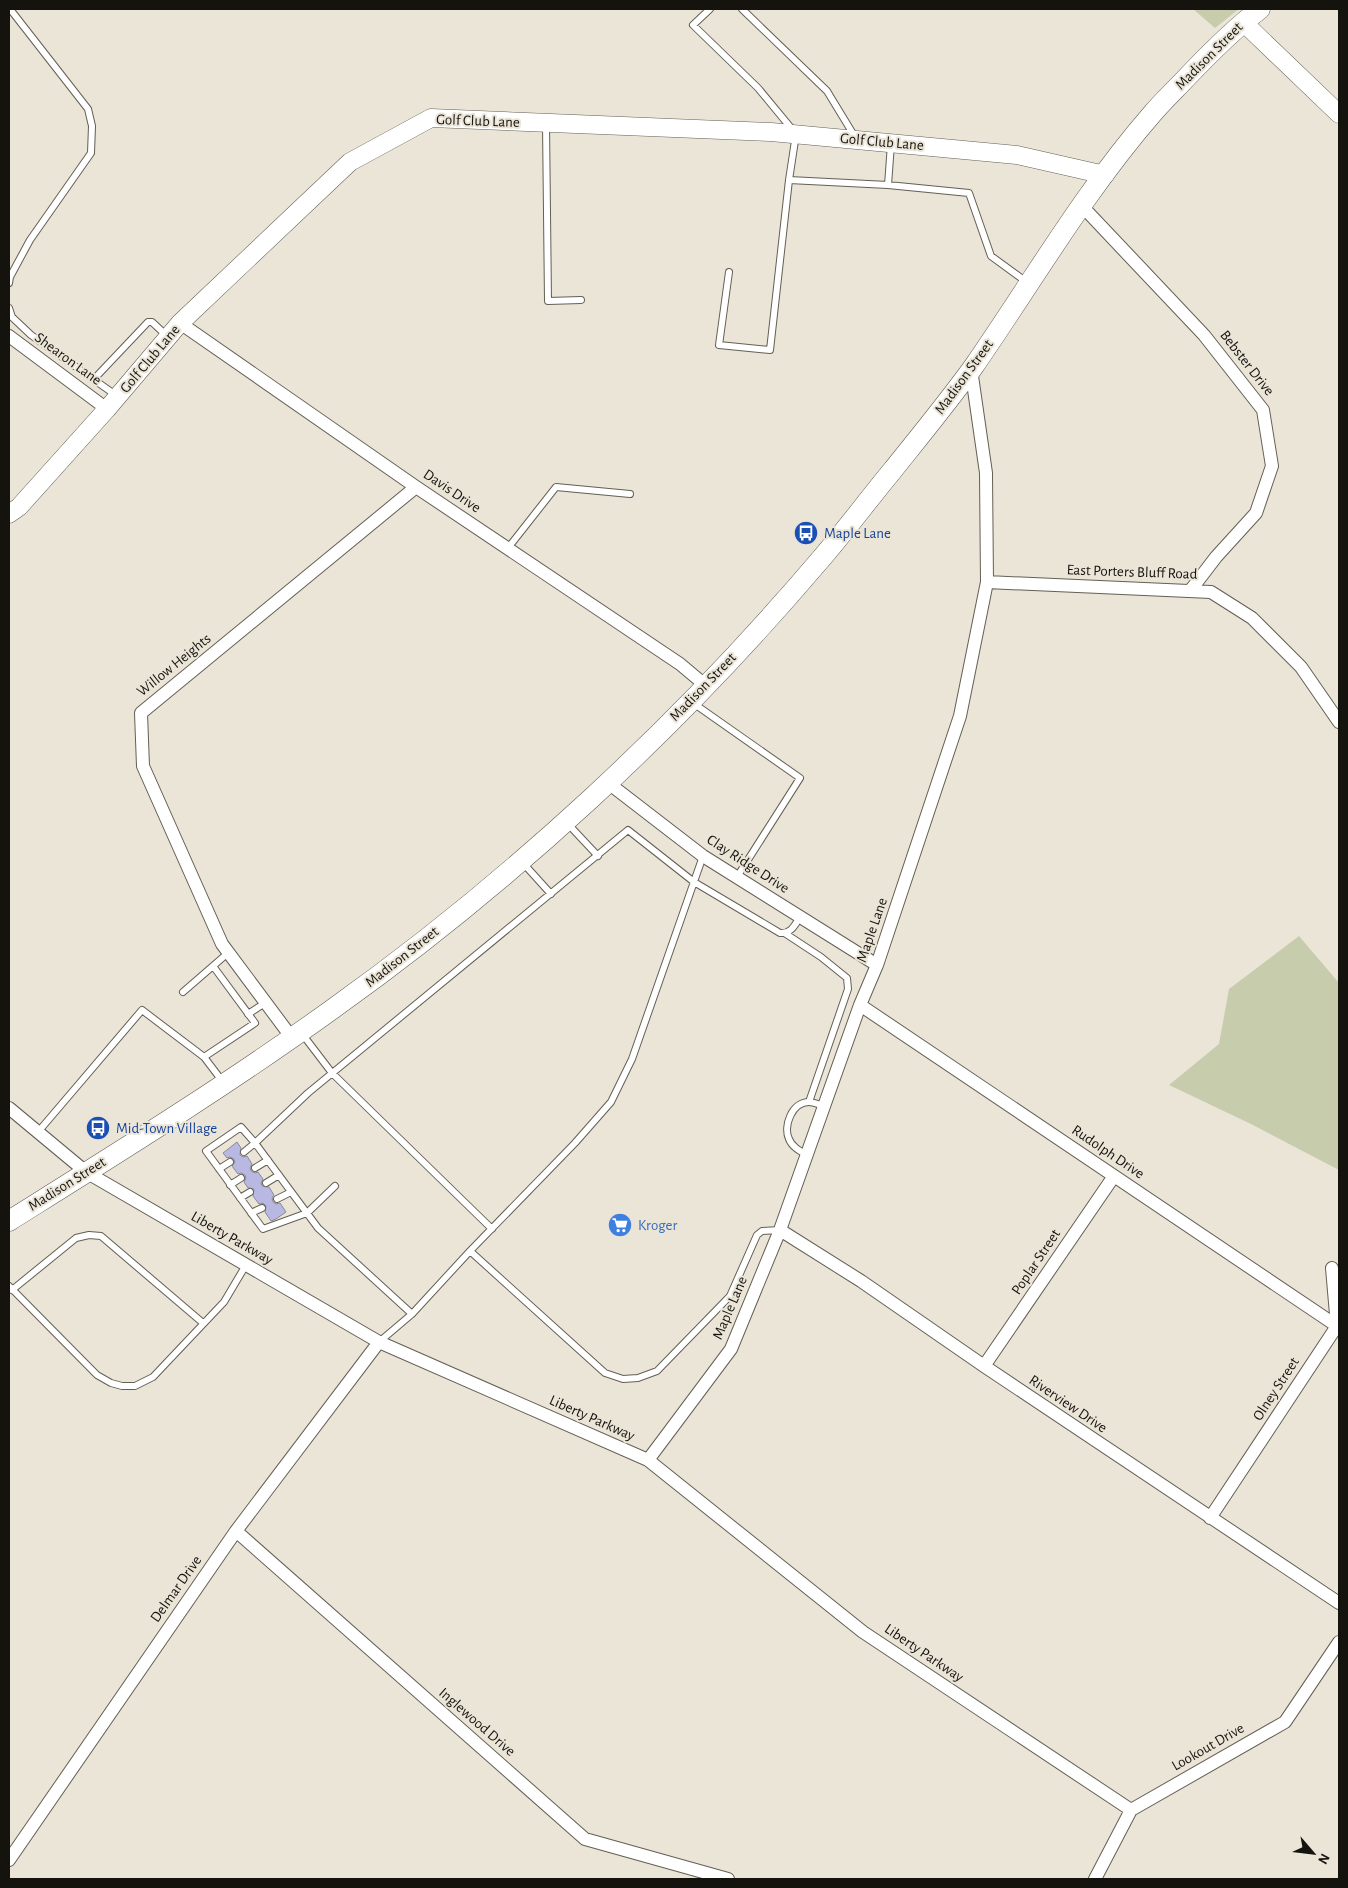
<svg xmlns="http://www.w3.org/2000/svg" width="1348" height="1888" font-family="'Alegreya Sans',sans-serif">
<rect width="100%" height="100%" fill="#ebe5d8"/>
<path fill="#c7cdac" d="M1193,9H1239L1215,28Z
M1299,936L1339,983V1170L1251,1124L1169,1085L1219,1044L1229,989Z"/>
<path fill="#b8b8e2" stroke="#898a96" d="M237,1142L241,1148L240,1155L243,1157L247,1156L252,1164L250,1168L251,1171L255,1173L258,1172L263,1179L261,1183L262,1186L269,1187L274,1195L272,1198L273,1202L276,1204L280,1203L286,1212L276,1219L271,1221L265,1212L266,1206L263,1203L259,1204L253,1196L254,1189L248,1188L244,1182L246,1178L245,1175L241,1173L238,1174L232,1166L235,1162L234,1159L230,1157L227,1158L223,1153Z"/>
<g fill="none" stroke-linecap="round" stroke-linejoin="round">
<g stroke="#645f54" stroke-width="8">
<path id="lane" d="M710,9L693,25L758,88L796,134L789,180L770,350L719,345L729,272
M742,9L827,91L855,137
M546,124L548,301L581,300
M891,144L888,185L969,193L991,256L1028,283
M789,180L888,185
M9,283L10,277L30,240L91,153L92,126L88,109L10,9
M9,308L12,317L31,335L117,396
M94,379L148,322H152L167,336
M508,548L556,487L630,494
M693,703L800,778L737,877
M568,824L598,856
M523,863L551,894
M786,934L821,957L847,978L848,989L809,1102
M183,992L228,953
M248,1014L265,1003
M303,1035L332,1073L492,1229
M204,1057L223,1082
M38,1132L142,1010L204,1057L255,1023L213,966
M244,1152L255,1143L241,1127L206,1151L263,1229L307,1213L335,1186
M807,1155C800,1151 792,1147 789,1139C783,1126 792,1102 809,1102C813,1102 820,1105 824,1106
M255,1168L268,1160
M219,1169L230,1162
M266,1183L279,1175
M230,1185L241,1178
M240,1198L250,1192
M277,1199L291,1192
M251,1213L262,1208
M470,1251L605,1373L623,1379L638,1378L657,1371L730,1296L757,1235L762,1231L780,1230
M9,1286L97,1375L111,1383L122,1386H135L153,1377L224,1302L246,1265
M12,1290L76,1238L89,1235L101,1236L203,1323
M412,1314L318,1228L255,1143L308,1093L628,830L694,882L780,933C791,934 795,925 800,917
M379,1342L412,1314L470,1251L575,1143L611,1102L632,1059L703,856"/>
</g>
<g stroke="#645f54" stroke-width="14">
<path id="street" d="M1082,206L1204,335L1263,410L1272,466L1256,513L1216,557L1190,591
M180,323L416,487L680,664L705,685
M9,336L107,409
M987,582L1211,592L1252,618L1301,667L1339,722
M607,782L703,856L877,965
M860,1005L1337,1326
M292,1038L222,944L143,766L141,713L416,487
M9,1108L86,1172L379,1342L648,1460L863,1632L1131,1810
M780,1230L861,1281L984,1366L1339,1603
M984,1366L1114,1176
M648,1460L731,1349L780,1230L860,1005L877,965L960,716L987,582L986,473L971,369
M1210,1518L1337,1326L1332,1268
M236,1531L585,1839L728,1879
M9,1860L236,1531L379,1342
M1095,1879L1131,1810L1285,1722L1339,1642"/>
</g>
<g stroke="#645f54" stroke-width="19">
<path id="secondary" d="M1243,22L1339,114
M9,514L19,507L107,409L180,323L350,162L431,118L771,132L1017,155L1105,175"/>
</g>
<g stroke="#645f54" stroke-width="21">
<path id="primary" d="M9,1221C119,1152 229,1084 334,1008C512,881 678,727 820,560C845,531 868,500 892,471C920,436 948,402 974,366C1032,282 1085,191 1152,114C1164,100 1177,88 1189,75C1211,52 1234,29 1260,9"/>
</g>
<use href="#lane" stroke="#fff" stroke-width="6"/>
<use href="#street" stroke="#fff" stroke-width="12"/>
<use href="#secondary" stroke="#fff" stroke-width="18"/>
<use href="#primary" stroke="#fff" stroke-width="20"/>
</g>
<defs>
<g id="bus-disc" transform="scale(1.25)"><circle r="9.5" fill="#1a4fb4" stroke="#ebe5d8"/><path d="M-5-6H5V4H4V6H2V4H-2V6H-4V4H-5ZM-3.5-4V0h7V-4ZM-3.5 1.2v1.5H-2V1.2ZM2 1.2v1.5H3.5V1.2Z" fill="#fff"/></g>
<g id="supermarket-disc" transform="scale(1.25)"><circle r="9.5" fill="#3f7fe0" stroke="#ebe5d8"/><path d="M-6-5.5h2.5l.6 2H6L4.5 2H-2.5L-4.4-4H-6ZM-1.5 3.2a1.3 1.3 0 1 0 .1 0ZM3 3.2a1.3 1.3 0 1 0 .1 0Z" fill="#fff"/></g>
</defs>
<g fill-rule="evenodd">
<use href="#bus-disc" x="806" y="533"/>
<use href="#bus-disc" x="98" y="1128"/>
<use href="#supermarket-disc" x="620" y="1225"/>
</g>
<g text-anchor="middle" dominant-baseline="central" stroke-width="4" stroke-linejoin="round" paint-order="stroke">
<g font-size="15" fill="#15130e" stroke="#ebe5d8">
<text transform="translate(1209 56) rotate(-45)">Madison Street</text>
<text transform="translate(478 121) rotate(2)">Golf Club Lane</text>
<text transform="translate(882 142) rotate(5)">Golf Club Lane</text>
<text transform="translate(68 359) rotate(36)">Shearon Lane</text>
<text transform="translate(150 359) rotate(-50)">Golf Club Lane</text>
<text transform="translate(1247 363) rotate(52)">Bebster Drive</text>
<text transform="translate(964 377) rotate(-54)">Madison Street</text>
<text transform="translate(452 491) rotate(34)">Davis Drive</text>
<text transform="translate(1132 572) rotate(2)">East Porters Bluff Road</text>
<text transform="translate(174 665) rotate(-39)">Willow Heights</text>
<text transform="translate(703 687) rotate(-46)">Madison Street</text>
<text transform="translate(748 864) rotate(33)">Clay Ridge Drive</text>
<text transform="translate(872 930) rotate(-71)">Maple Lane</text>
<text transform="translate(402 957) rotate(-38)">Madison Street</text>
<text transform="translate(1108 1152) rotate(34)">Rudolph Drive</text>
<text transform="translate(67 1184) rotate(-32)">Madison Street</text>
<text transform="translate(232 1238) rotate(30)">Liberty Parkway</text>
<text transform="translate(1036 1262) rotate(-56)">Poplar Street</text>
<text transform="translate(730 1308) rotate(-67)">Maple Lane</text>
<text transform="translate(1276 1389) rotate(-57)">Olney Street</text>
<text transform="translate(1068 1404) rotate(34)">Riverview Drive</text>
<text transform="translate(592 1418) rotate(24)">Liberty Parkway</text>
<text transform="translate(176 1589) rotate(-55)">Delmar Drive</text>
<text transform="translate(924 1653) rotate(34)">Liberty Parkway</text>
<text transform="translate(477 1722) rotate(41)">Inglewood Drive</text>
<text transform="translate(1208 1747) rotate(-30)">Lookout Drive</text>
</g>
<g font-size="15" fill="#164399" stroke="#ebe5d8" text-anchor="start">
<text x="824" y="533">Maple Lane</text>
<text x="116" y="1128">Mid-Town Village</text>
</g>
<g font-size="15" fill="#366cbe" stroke="#ebe5d8" text-anchor="start">
<text x="638" y="1225">Kroger</text>
</g>
</g>
<rect width="1348" height="1888" fill="none" stroke="#15130e" stroke-width="20"/>
<g transform="translate(1313 1853) rotate(118)" stroke="#ebe5d8" stroke-width="4" paint-order="stroke">
<path d="M0-4L9 19L0 12L-9 19Z" fill="#15130e"/>
<text y="-8" font-size="14" font-weight="bold" text-anchor="middle" fill="#15130e">N</text>
</g>
</svg>
